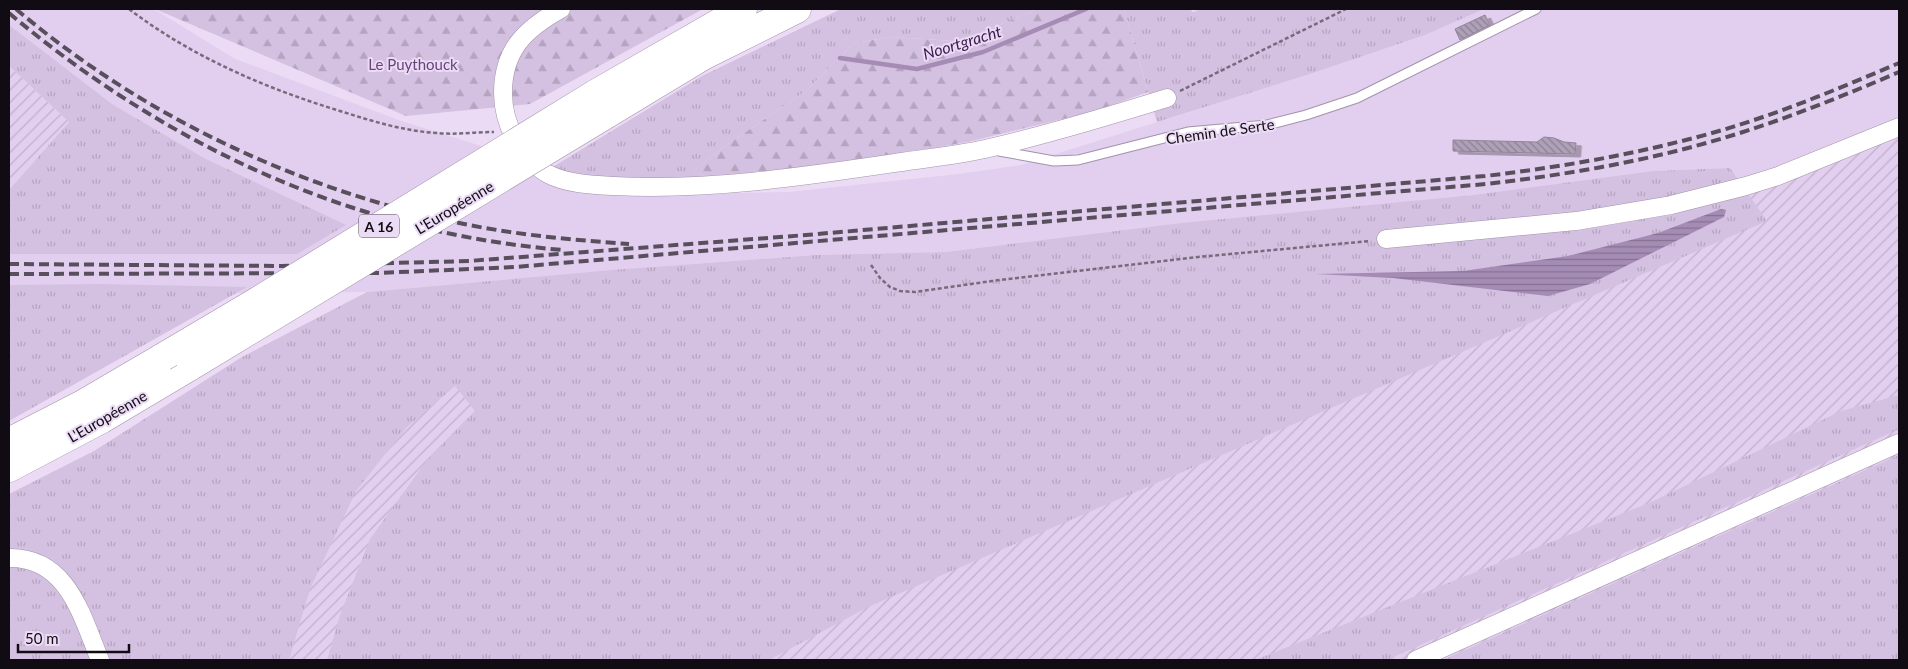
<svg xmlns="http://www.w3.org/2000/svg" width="1908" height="669" font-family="Lato,sans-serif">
<defs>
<pattern id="industrial-furrows" width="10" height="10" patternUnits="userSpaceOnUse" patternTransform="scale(1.25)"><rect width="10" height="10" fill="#e2ceee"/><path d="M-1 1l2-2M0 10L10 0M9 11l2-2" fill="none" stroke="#c1b0cb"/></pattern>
<pattern id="grass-tufts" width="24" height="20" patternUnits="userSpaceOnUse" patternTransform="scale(1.25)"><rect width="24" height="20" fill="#d4c0e1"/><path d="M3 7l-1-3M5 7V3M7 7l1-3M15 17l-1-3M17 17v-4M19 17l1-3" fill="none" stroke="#b5a4c0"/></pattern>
<pattern id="forest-firs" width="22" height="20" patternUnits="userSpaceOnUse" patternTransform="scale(1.25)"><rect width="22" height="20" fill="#d4c0e1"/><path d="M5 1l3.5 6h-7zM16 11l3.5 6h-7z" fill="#b5a4c0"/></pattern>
<pattern id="water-rules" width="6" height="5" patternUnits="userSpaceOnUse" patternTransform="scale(1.25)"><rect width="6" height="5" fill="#a58cb5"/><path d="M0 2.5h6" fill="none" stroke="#857192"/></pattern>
<pattern id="building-back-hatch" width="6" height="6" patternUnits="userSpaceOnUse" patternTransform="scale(1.25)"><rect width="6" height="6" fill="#aea0b7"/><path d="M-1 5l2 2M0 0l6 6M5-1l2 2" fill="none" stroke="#8c8194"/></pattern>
<filter id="shadow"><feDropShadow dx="5.5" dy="3" stdDeviation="0" flood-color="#0004"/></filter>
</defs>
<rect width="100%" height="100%" fill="#ebdbf5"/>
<path fill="#e2ceee" d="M9,9H154L235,59L401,121L638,195L789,192L959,174L1021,165L1310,74L1425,35L1484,9H1899V383L1649,503L1730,168L1653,171L1473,195L1181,223L946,252L816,255L613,270L367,292L120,294L9,292V254L157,253L206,159L112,104L21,36L9,25Z"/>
<path fill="url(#industrial-furrows)" d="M9,66L69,122L9,190Z
M1899,137V660H9V539L279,346L1671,214L1752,194Z"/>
<path fill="url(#grass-tufts)" d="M841,9H1037L985,31L955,41L891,37L854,43L806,91L728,144L693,171L707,177L644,195L551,168L702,76Z
M1124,9H1190L1193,12L1201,9H1484L1425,35L1310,74L1157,122Z
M9,25L112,104L206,159L346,225L297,254H9V190L69,122L9,66Z
M1730,168L1767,221L870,606L769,660H327L340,615L370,539L427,460L475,411L455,386L406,428L356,491L310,589L289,660H9V494L94,451L242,357L367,292L612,270L816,255L946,252L1181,223L1473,195L1653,171Z
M100,284L247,287L9,421V285Z
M1899,395V429L1387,660H1255L1649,503L1841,411Z
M1899,455V660H1443Z"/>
<path fill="url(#forest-firs)" d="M155,9H703L530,104L406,116Z
M1037,9H1124L1148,92L1095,111L972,141L864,161L707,177L693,171L728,144L806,91L854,43L891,37L955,41L985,31Z"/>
<path fill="url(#water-rules)" d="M1721,209L1726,210L1724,217L1590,284L1548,296L1393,278L1316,274L1463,271L1568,256L1658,233Z"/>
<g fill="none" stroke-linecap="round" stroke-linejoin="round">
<path stroke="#a58cb5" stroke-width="4.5" d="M840,58L917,69L983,52L1086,9"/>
</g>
<path fill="url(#building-back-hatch)" stroke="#92849b" filter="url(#shadow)" d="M1485,15L1490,25L1460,40L1455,29Z
M1544,137L1554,138L1564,142L1576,143L1575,154L1453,151V140L1537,142Z"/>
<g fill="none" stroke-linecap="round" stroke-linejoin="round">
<g stroke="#a193aa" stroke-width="11">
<path id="service" d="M999,151L1054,161L1078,160L1188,132L1267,125L1306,115L1357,98L1536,9"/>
</g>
<g stroke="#a193aa" stroke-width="19">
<path id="minor" d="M561,9C525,29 503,50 503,93C503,124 521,159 548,174C567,184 593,185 614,186C710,191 807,176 902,162C929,158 958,155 985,149C1046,135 1106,117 1167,98
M1386,239L1576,221L1671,205L1746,186L1778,176L1899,127
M9,558C68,557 82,617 100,660
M1416,660L1899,443"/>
</g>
<g stroke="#a193aa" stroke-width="29">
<path id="motorway" d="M595,94L743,9
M607,114L703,56L797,9
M9,442L81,405L163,357
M9,468L102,419L191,366"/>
</g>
<path stroke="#756b7c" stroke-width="2.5" stroke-dasharray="4 2.5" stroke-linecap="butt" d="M129,9C192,57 265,88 340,111C372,121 403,131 437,133C455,135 475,132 494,132
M1180,91L1346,9
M871,265L880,278L890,287L900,291L915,292L992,281L1198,257L1370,241"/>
<use href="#service" stroke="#fff" stroke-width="9"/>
<use href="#minor" stroke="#fff" stroke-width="18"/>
<use href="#motorway" stroke="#fff" stroke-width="28"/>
<path stroke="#584f5d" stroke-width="4" stroke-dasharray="10 5" stroke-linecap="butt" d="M16,9C142,116 301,191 464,224C518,235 573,240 629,244
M9,13C168,147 355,233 563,250
M9,264L282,266L469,261L806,235L1485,176C1562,167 1637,154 1712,133C1776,115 1838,89 1899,63
M9,274L379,273L515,267L1486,184C1573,174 1659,159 1743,132C1796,115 1848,94 1899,72"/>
<g stroke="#a193aa" stroke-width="29" stroke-linecap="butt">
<path id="motorway-bridge" d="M163,357L256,302L595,94
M191,366L607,114"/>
</g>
<use href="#motorway-bridge" stroke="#fff" stroke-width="28"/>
</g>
<g text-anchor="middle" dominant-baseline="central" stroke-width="4" stroke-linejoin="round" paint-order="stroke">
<rect fill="#ebdbf5" stroke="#524a58" stroke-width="1" x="359" y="214.5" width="40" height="23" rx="4"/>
<g font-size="14" font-weight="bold" fill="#110c14">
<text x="379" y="226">A 16</text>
</g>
<g font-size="15" fill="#67447a" stroke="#ebdbf5">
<text x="413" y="64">Le Puythouck</text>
</g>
<g font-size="15" fill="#110c14" stroke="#ebdbf5">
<text transform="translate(1220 131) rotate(-8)">Chemin de Serte</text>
<text transform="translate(454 207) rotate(-31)">L'Européenne</text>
<text transform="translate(107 416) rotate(-30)">L'Européenne</text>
</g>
<g font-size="16" font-style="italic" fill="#3b194d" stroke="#ebdbf5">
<text transform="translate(962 42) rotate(-17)">Noortgracht</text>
</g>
</g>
<rect width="1908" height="669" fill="none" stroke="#110c14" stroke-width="20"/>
<path d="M18 644v8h111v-8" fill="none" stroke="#110c14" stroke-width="2.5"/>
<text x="25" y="644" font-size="15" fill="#110c14" stroke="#ebdbf5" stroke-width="4" paint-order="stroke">50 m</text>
</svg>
